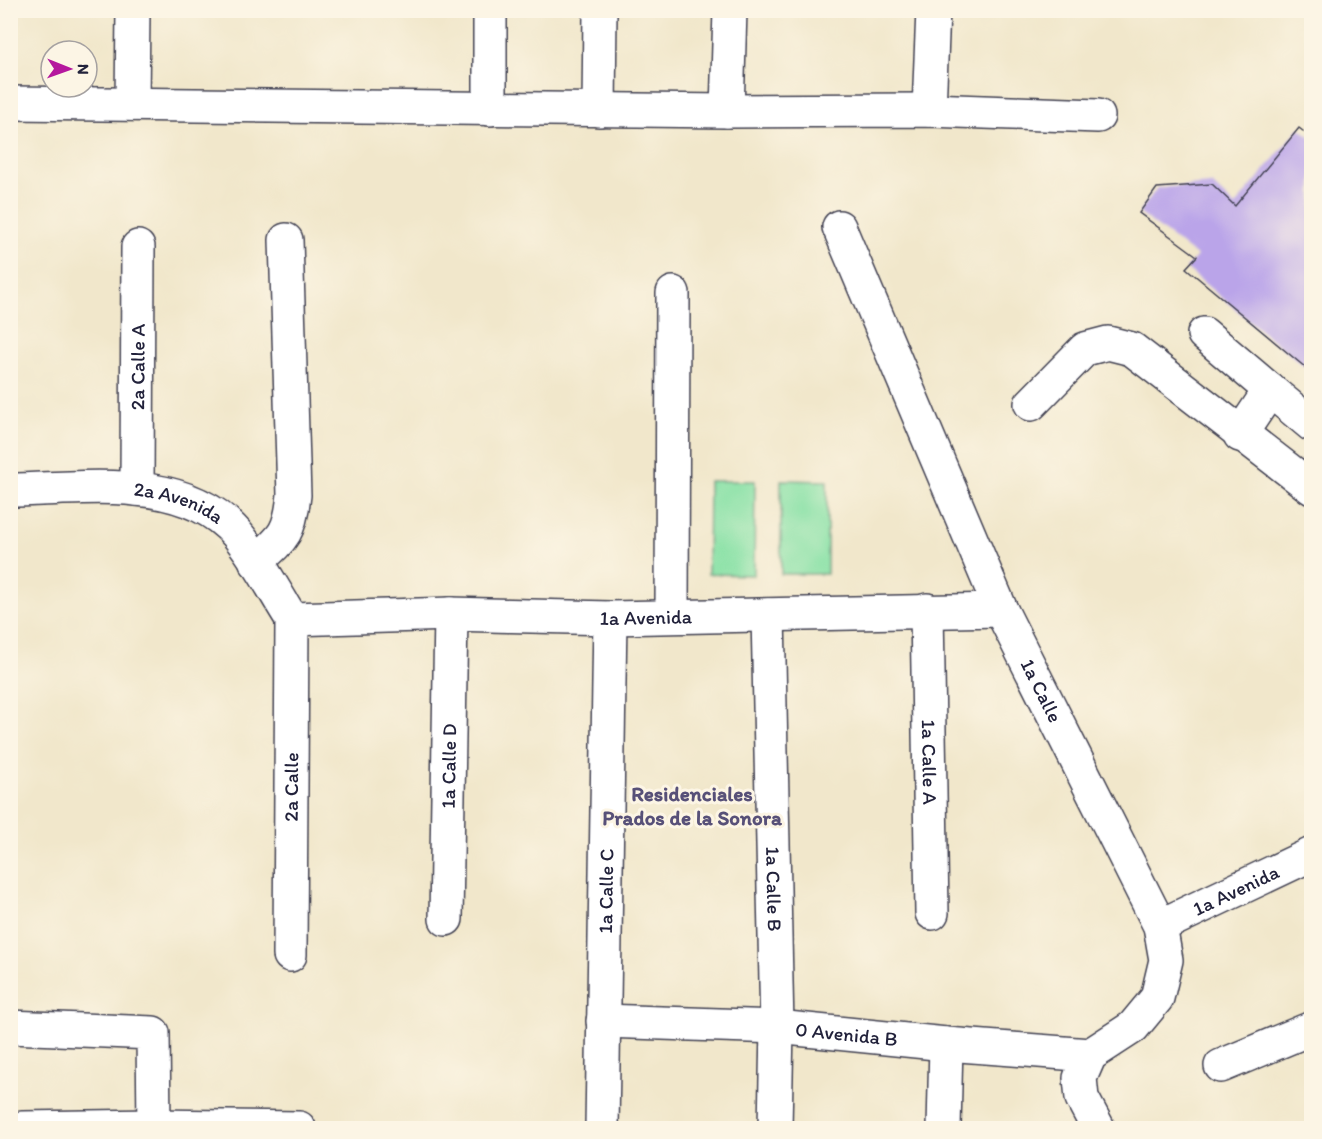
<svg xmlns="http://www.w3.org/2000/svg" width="1322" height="1139" font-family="Itim,sans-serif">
<rect width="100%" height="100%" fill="#fcf5e5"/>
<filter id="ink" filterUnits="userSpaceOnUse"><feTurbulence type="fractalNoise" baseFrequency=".0167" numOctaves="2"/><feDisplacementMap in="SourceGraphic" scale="12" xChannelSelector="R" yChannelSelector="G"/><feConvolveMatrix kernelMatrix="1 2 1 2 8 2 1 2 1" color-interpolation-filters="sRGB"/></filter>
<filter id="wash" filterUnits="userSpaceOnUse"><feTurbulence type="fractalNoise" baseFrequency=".008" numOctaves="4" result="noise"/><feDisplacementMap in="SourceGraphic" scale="24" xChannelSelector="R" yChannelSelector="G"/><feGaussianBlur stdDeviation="1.35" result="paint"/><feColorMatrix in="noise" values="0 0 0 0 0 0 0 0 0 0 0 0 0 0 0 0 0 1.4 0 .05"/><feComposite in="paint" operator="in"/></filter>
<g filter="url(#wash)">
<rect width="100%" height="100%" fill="#f1e7cb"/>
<path fill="#88e1a6" stroke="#558270" stroke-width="1.5" d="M781,480L827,481V574H781Z
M709,481H755L754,575L708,574Z"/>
<g id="blocks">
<path fill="#baa4e9" d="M1299,128L1312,138V373L1186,268L1197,256L1139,213L1157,188L1212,184L1235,206Z"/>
</g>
</g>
<g filter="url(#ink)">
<use href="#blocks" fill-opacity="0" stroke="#414051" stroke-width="1.5"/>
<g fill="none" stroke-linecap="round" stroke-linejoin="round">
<g stroke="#414051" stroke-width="36">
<g id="minor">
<path d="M10,103L727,111L929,110L1098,116"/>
<path d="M132,104L133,10"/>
<path d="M490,109V10"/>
<path d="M599,110L600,10"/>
<path d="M929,110L933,10"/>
<path d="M727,111L730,10"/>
<path id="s1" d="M839,227L1001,610L1160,926L1166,960L1157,998L1133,1027L1090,1055L1080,1078L1082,1098L1098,1128"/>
<path d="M1204,334L1270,390L1240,435"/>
<path d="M1270,390L1312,425"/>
<path d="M1031,404L1085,349L1108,343L1132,349L1312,488"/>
<path id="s2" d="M137,489L138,247"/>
<path id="s3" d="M10,490C83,489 184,472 237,534C258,559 274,591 292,619"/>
<path d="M256,562C284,537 290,533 294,495L286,240"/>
<path id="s4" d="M927,610L932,913"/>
<path id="s5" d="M768,615L777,1027L775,1128"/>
<path d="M672,616L673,293"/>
<path id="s6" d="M292,619L451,614L610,618L1001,610"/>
<path id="s7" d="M446,919L451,614"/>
<path id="s8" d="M1160,926L1312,854"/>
<path id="s9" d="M290,955L292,619"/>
<path id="s10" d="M603,1021L777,1027L946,1044L1090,1055"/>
<path d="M10,1027L153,1033L154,1128"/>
<path d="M1221,1066L1312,1028"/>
<path d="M22,1128L154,1126L299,1128"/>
<path id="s11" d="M602,1128L610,618"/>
<path d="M944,1128L946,1044"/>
</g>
</g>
<use href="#minor" stroke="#fff" stroke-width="33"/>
</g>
</g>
<g text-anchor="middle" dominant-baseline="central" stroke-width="6" stroke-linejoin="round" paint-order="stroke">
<g font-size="20" fill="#22223b" stroke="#fcf5e5">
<text stroke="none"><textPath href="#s2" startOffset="122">2a Calle A</textPath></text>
<text stroke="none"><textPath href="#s3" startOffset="171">2a Avenida</textPath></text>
<text stroke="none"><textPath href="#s6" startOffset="354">1a Avenida</textPath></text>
<text stroke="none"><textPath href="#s1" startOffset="506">1a Calle</textPath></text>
<text stroke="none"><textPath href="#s4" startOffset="152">1a Calle A</textPath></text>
<text stroke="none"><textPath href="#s7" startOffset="153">1a Calle D</textPath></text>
<text stroke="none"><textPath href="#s9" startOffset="168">2a Calle</textPath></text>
<text stroke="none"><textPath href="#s5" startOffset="274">1a Calle B</textPath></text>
<text stroke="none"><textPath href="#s8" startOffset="84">1a Avenida</textPath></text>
<text stroke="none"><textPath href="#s11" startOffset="237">1a Calle C</textPath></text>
<text stroke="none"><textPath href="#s10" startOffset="244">0 Avenida B</textPath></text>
</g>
<g font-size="21" font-weight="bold" fill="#575078" stroke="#fcf5e5">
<text x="692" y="793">Residenciales<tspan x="692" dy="24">Prados de la Sonora</tspan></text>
</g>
</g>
<rect width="1322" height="1139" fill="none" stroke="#fcf5e5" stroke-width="36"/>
<g transform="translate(69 69) rotate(91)"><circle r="28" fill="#fcf5e5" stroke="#a5a1a1" stroke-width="1.5"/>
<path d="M0-4.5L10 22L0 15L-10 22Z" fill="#b5179e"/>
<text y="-9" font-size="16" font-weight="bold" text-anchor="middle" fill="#22223b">N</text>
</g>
</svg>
